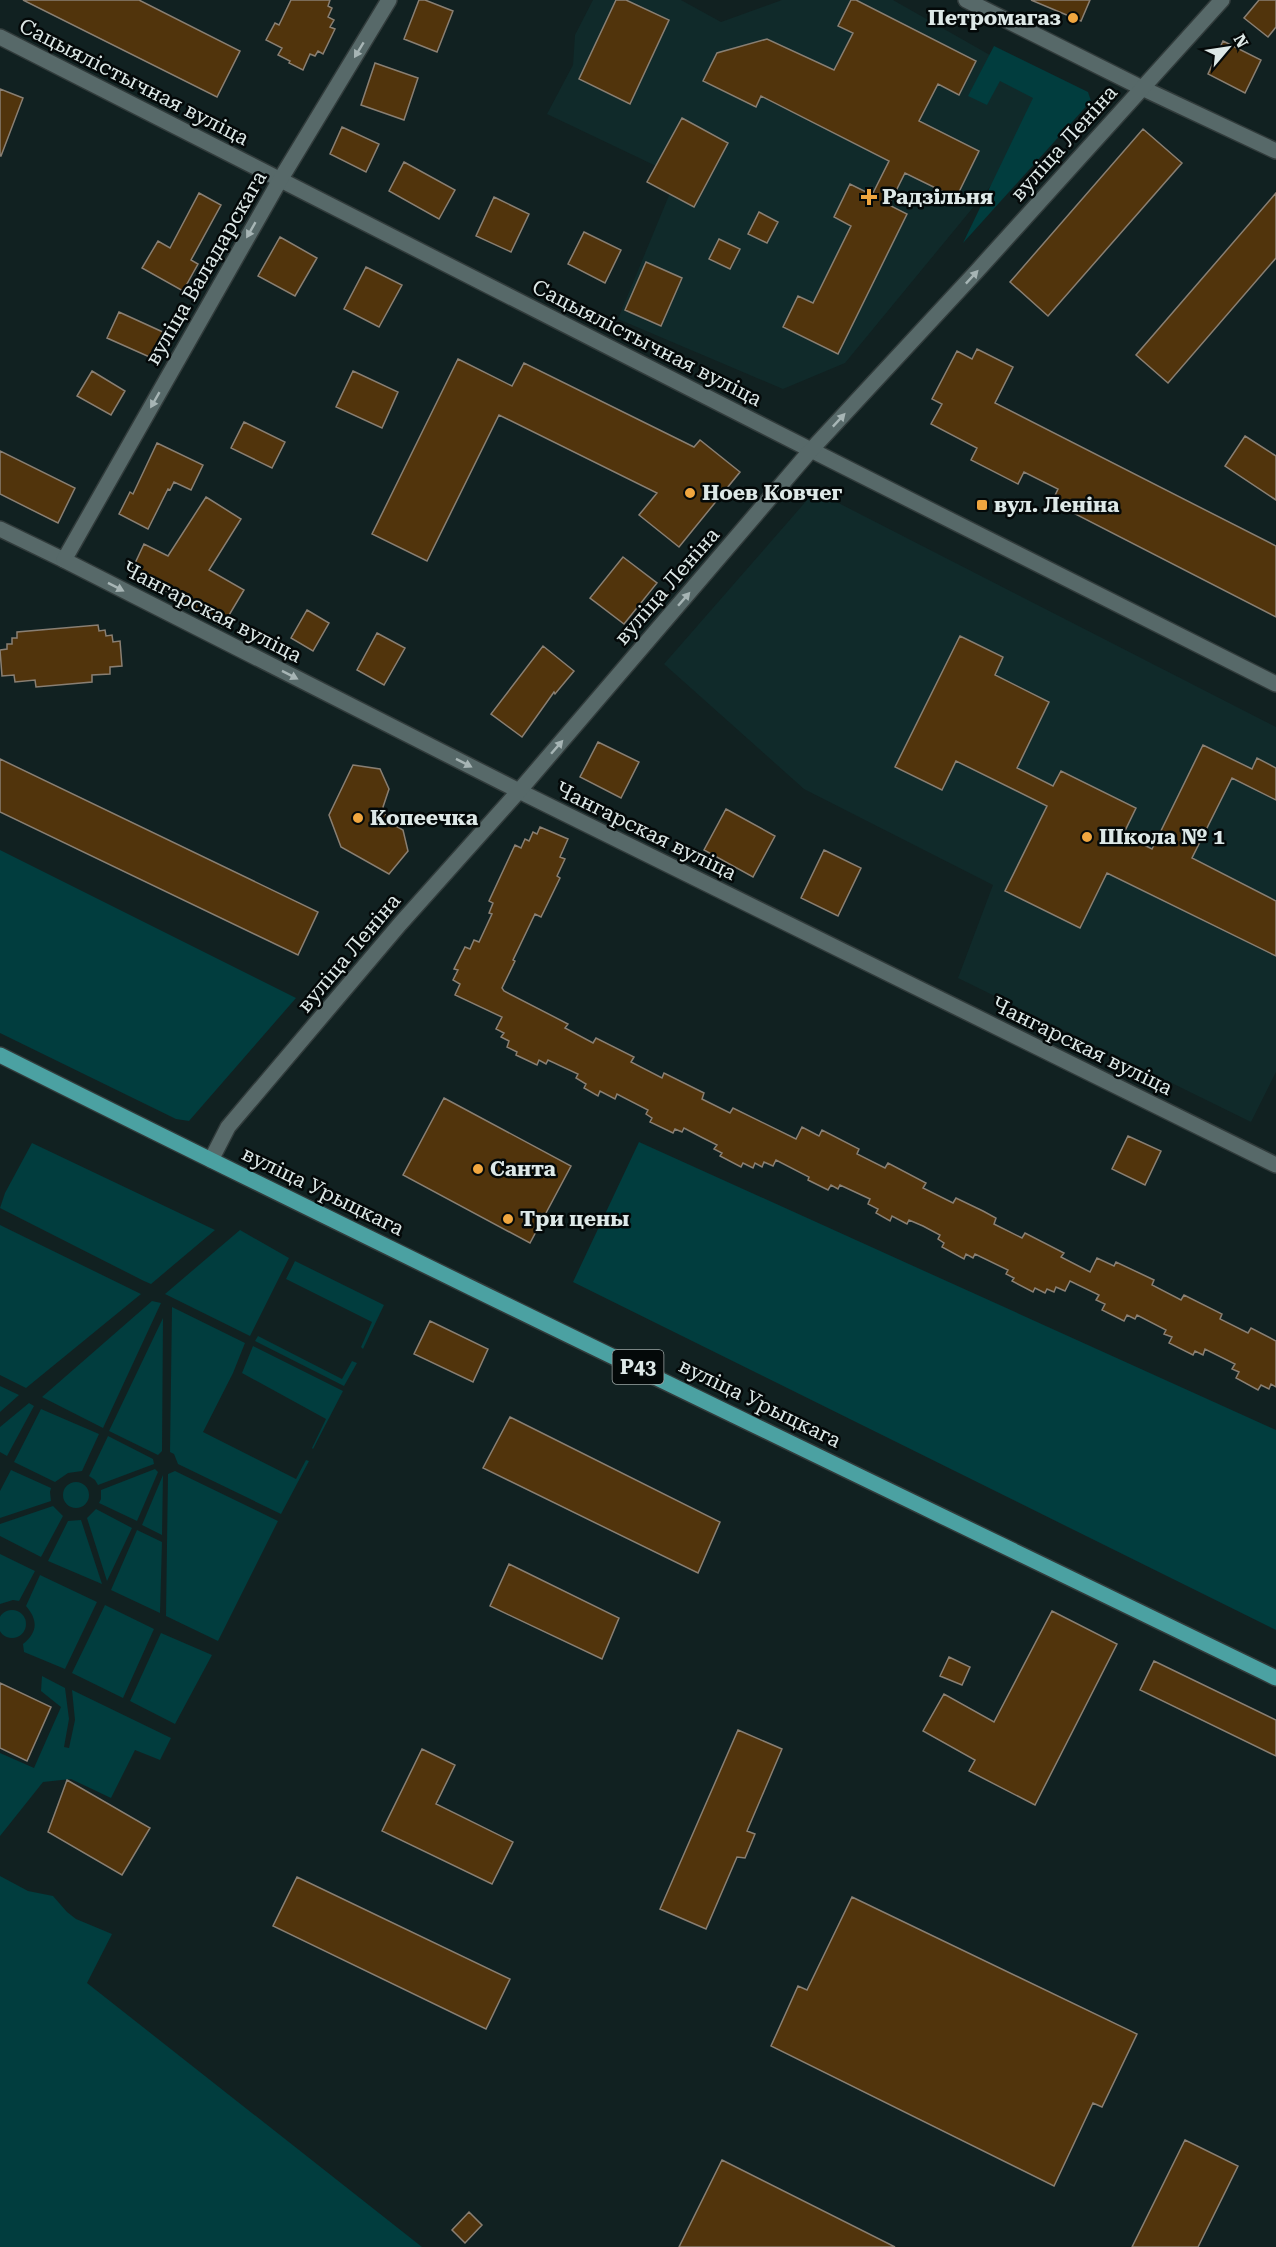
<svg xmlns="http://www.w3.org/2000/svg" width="1276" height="2247" font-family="'Roboto Serif',serif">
<rect width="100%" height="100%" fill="#112121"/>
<path fill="#102a2a" d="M593,0H681L721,22L782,0H893L1064,97L845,363L783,389L618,319L677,176L547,114L573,65L575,35Z
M815,491L1276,727V1072L1251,1122L958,978L993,885L804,789L664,664Z"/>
<path fill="#013d3e" d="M994,46L1088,92L1091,101L963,243L1033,98L1000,81L987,105L968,96Z
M0,850L296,998L189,1121L176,1119L0,1033Z
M639,1142L1276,1430V1630L573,1282Z
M32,1143L215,1230L151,1284L144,1281L0,1208L5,1193Z
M0,1225L141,1294L26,1388L0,1375Z
M240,1230L289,1258L250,1336L165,1294Z
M295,1261L384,1305L363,1349L361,1347L372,1322L286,1279Z
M152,1301L161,1303L103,1428L42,1397Z
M172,1307L245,1343L233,1373L203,1432L296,1479L306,1460L309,1461L281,1514L178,1464L174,1454L170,1452Z
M163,1318L162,1451L158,1455L109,1431Z
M258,1336L342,1379L352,1361L357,1363L344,1386L255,1341Z
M253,1346L343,1391L313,1449L312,1448L326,1419L242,1373Z
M0,1386L19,1395L0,1412Z
M29,1403L34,1406L7,1456L0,1452V1427Z
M41,1409L99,1434L82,1471L68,1473L55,1482L14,1462Z
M108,1436L153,1459L154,1464L98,1485L95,1480L89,1476Z
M155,1469L158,1472L137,1521L99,1503L101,1499V1490Z
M11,1470L51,1488L50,1492L51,1501L0,1518V1491Z
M175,1471L278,1521L218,1641L166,1616L168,1474Z
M163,1475L162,1535L142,1525Z
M63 1495a13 13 0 1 1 26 0a13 13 0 1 1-26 0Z
M53,1506L63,1516L41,1557L0,1536V1524Z
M96,1509L132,1528L107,1581L87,1518Z
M81,1520L102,1584L48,1561L68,1521Z
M137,1530L162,1542L160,1613L111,1590Z
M0,1554L35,1571L19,1601L13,1600L0,1604Z
M40,1575L97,1602L65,1669L24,1652L23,1644C38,1632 38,1620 26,1606Z
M105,1605L154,1629L123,1698L72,1673Z
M-2 1624a14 14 0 1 1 28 0a14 14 0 1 1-28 0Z
M161,1633L212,1655L175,1724L130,1701Z
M42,1676L65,1688L69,1719L64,1747L69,1748L75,1720L72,1690L171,1738L160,1760L135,1750L111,1798L71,1779L43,1782L0,1836V1753L34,1768L61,1707L41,1691Z
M0,1876L28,1891L53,1896L67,1912L76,1919L112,1934L87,1983L422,2247H0Z"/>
<path fill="#51340c" stroke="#897f73" stroke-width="1.5" d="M23,0H139L240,51L217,97Z
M291,0H330L328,6L332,8L328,17L334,20L330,27L335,29L323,54L318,51L315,56L310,54L303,70L289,63L290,61L278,55L282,48L266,40L275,23L279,25Z
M419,0H425L453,11L437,52L404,39Z
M616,0H626L669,20L630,104L579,79Z
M851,0H856L976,61L959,95L938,84L919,121L979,151L956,198L905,173L889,205L907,214L838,354L783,327L798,296L813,303L851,226L834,217L850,184L872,195L889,161L761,96L756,107L703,81L717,53L767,39L834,70L853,33L838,26Z
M1031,0H1090L1081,21Z
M1259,0H1276V27L1268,37L1244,18Z
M1223,41L1261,60L1245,93L1208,74Z
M375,63L418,78L404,120L361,105Z
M0,89L23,98L1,156H0Z
M682,118L728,143L694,207L647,182Z
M342,127L379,144L366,172L330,154Z
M1143,129L1182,163L1048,316L1010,282Z
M404,162L455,190L439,219L389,191Z
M199,193L221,205L191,260L198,264L183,291L142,268L158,241L170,248Z
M1276,193V258L1168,383L1136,355Z
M494,197L529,214L511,252L476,236Z
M759,212L778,222L767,243L748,234Z
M584,232L621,250L605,283L568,264Z
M280,237L317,258L295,296L258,276Z
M719,239L740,249L730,269L709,259Z
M646,262L682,278L661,326L625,310Z
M366,267L402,285L379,327L344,309Z
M119,312L165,333L154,359L107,338Z
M977,349L1013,367L995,403L1276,546V617L1052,502L1058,489L1024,472L1018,484L971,460L977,448L931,424L942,404L932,399L957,351L972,359Z
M458,359L512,386L524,363L694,447L700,440L740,472L679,547L639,515L657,493L499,415L427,561L372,534Z
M92,371L125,391L111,415L77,396Z
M353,371L398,392L382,428L336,407Z
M244,422L285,442L272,468L231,448Z
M1245,436L1276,456V500L1225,466Z
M157,443L203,465L191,490L174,482L170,490L168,489L148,529L119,514L130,492L133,494Z
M0,451L75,488L58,523L0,494Z
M206,497L241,519L209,570L244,590L222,627L179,602L181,598L130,574L144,544L168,556Z
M623,557L657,583L624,624L590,598Z
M307,610L329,623L313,651L291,638Z
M98,625L99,631L105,630L106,636L112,635L113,642L120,641L122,666L110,667V674L92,675V682L36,687L35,680L15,682L14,675L2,676L0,650L7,649V644H12V638H17V632Z
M377,633L405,648L384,685L357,670Z
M960,636L1003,657L995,675L1049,702L1017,768L1053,786L1061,771L1136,808L1123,835L1152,849L1203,745L1252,769L1257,758L1276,768V800L1232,778L1192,858L1276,901V956L1107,873L1080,928L1005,891L1047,806L956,761L942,790L895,767Z
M543,646L574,671L555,694L554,692L522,737L491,714Z
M598,742L639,762L621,798L580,777Z
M0,759L318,912L298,955L0,812Z
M353,765L380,769L389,789L383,807L387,821L403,830L408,851L389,874L341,847L329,815Z
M726,809L775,836L753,877L704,850Z
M540,827L568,839L560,857L565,859L557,876L560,878L541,917L535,914L513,960L515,961L502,988L504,991L568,1024L565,1028L593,1043L596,1038L634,1057L631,1062L662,1078L664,1073L704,1093L702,1099L730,1113L733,1108L796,1139L802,1127L819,1136L822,1130L859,1149L857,1154L885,1168L888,1163L926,1183L923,1188L953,1203L956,1198L983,1211L996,1218L994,1224L1022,1238L1025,1233L1064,1253L1061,1257L1090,1272L1097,1258L1114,1266L1116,1262L1154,1280L1152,1285L1181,1300L1184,1295L1222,1314L1220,1319L1248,1333L1251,1328L1276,1341V1387L1271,1384L1269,1389L1261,1385L1258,1390L1236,1378L1239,1372L1232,1369L1235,1364L1205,1349L1203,1355L1195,1351L1193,1355L1169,1343L1172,1337L1164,1334L1166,1330L1137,1315L1135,1319L1127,1315L1124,1321L1102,1310L1105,1304L1096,1300L1099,1295L1070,1281L1065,1291L1056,1287L1054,1292L1047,1289L1045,1293L1035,1288L1033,1292L1012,1281L1014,1278L1006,1274L1008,1270L975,1254L973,1258L966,1254L964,1259L942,1247L944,1243L938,1239L940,1235L923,1226L909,1220L907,1224L892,1216L890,1221L876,1213L878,1209L868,1204L870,1199L840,1185L838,1189L831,1185L828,1190L808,1180L809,1177L776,1160L773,1166L764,1162L762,1167L755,1163L753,1168L743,1163L741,1167L720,1156L722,1153L714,1149L717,1145L703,1138L684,1128L682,1132L675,1129L673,1133L650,1122L652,1118L646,1114L648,1110L617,1094L615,1099L600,1091L598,1096L584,1088L586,1084L576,1078L578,1074L548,1060L546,1064L539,1060L537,1065L516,1055L517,1052L507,1047L509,1041L501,1037L504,1033L496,1029L502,1017L455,995L460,984L453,980L458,970L454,969L465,947L470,949L474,940L479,942L492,914L489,913L493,903L489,901L515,845L521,848L525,839L529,841L533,832L537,834Z
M824,850L861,868L838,916L801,898Z
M444,1098L571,1166L530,1243L403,1175Z
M1128,1136L1161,1151L1145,1185L1112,1169Z
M430,1321L488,1349L473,1382L414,1354Z
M510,1417L720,1522L698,1573L483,1468Z
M509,1564L619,1618L602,1659L490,1606Z
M1052,1611L1117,1644L1035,1805L969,1771L975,1760L923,1731L944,1694L994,1722Z
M949,1657L970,1667L962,1685L940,1676Z
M1154,1661L1276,1720V1756L1140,1690Z
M0,1683L51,1707L27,1761L0,1748Z
M738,1730L782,1749L747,1831L755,1834L745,1858L737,1857L706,1929L660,1909Z
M422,1749L455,1765L436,1804L513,1842L492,1884L382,1831Z
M67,1780L150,1828L122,1875L48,1832Z
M297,1877L510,1979L486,2029L273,1926Z
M852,1897L1137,2034L1102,2107L1093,2103L1054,2186L771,2046L798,1986L807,1990Z
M1185,2140L1238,2166L1198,2247H1132Z
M722,2160L895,2247H679Z
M469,2212L482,2225L465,2243L452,2230Z"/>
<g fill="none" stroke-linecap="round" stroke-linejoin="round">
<g stroke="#313b3b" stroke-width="18">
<path id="minor" d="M1142,88L1276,151
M811,450L1276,684
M519,791L1276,1165"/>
</g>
<g stroke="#313b3b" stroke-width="18">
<path id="tertiary" d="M966,0L1142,88
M0,37L811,450
M0,529L64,560"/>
</g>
<g stroke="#313b3b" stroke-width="18">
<path id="secondary" d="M389,0L280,180L64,560L519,791
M211,1160L228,1127L400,924L519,791L811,450L977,271L1222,0"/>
</g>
<g stroke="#313b3b" stroke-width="18">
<path id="primary" d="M0,1055C423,1267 850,1471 1276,1678"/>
</g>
<use href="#minor" stroke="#576969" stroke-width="15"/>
<use href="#tertiary" stroke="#576969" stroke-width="15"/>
<use href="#secondary" stroke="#576969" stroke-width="15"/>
<use href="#primary" stroke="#4ba1a2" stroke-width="15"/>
</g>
<defs><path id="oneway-solid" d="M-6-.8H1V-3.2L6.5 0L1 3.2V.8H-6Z" transform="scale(1.5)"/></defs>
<g fill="#a7b5b5">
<use href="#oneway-solid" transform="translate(359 50) rotate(121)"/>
<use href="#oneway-solid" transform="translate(251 230) rotate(120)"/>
<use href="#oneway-solid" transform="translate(972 277) rotate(-47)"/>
<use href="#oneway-solid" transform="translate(155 400) rotate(120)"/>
<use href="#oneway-solid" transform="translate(839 420) rotate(-47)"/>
<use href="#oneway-solid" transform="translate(116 587) rotate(27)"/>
<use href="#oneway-solid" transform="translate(684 599) rotate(-49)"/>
<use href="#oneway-solid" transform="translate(290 675) rotate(27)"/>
<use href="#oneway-solid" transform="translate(557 747) rotate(-49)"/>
<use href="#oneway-solid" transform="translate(464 763) rotate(27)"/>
</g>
<g fill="#f0a63f" stroke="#040909" stroke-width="2">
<circle cx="1073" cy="18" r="6"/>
<path d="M866 188h6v6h6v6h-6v6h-6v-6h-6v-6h6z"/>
<circle cx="690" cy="493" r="6"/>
<rect x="976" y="499" width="12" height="12" rx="3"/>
<circle cx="358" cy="818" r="6"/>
<circle cx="1087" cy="837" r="6"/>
<circle cx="478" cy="1169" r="6"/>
<circle cx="508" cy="1219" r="6"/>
</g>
<g text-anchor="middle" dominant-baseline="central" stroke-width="5" stroke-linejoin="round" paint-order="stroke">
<rect fill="#040909" stroke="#9ca5a4" stroke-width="1.5" x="612.5" y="1350" width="51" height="34" rx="4.5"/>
<g font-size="20" font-weight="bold" fill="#dde8e7">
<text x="638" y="1367">Р43</text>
</g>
<g font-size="21" font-weight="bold" fill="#dde8e7" stroke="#040909" text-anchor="start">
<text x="1061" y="18" text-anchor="end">Петромагаз</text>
<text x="882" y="197">Радзільня</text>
<text x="702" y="493">Ноев Ковчег</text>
<text x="994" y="505">вул. Леніна</text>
<text x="370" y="818">Копеечка</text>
<text x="1099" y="837">Школа № 1</text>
<text x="490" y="1169">Санта</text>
<text x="520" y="1219">Три цены</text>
</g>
<g font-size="21" fill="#dde8e7" stroke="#040909">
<text transform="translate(134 82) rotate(27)">Сацыялістычная вуліца</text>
<text transform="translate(1064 143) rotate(-48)">вуліца Леніна</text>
<text transform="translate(206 268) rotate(-60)">вуліца Валадарскага</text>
<text transform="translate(647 343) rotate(27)">Сацыялістычная вуліца</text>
<text transform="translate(667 586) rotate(-49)">вуліца Леніна</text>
<text transform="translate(212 612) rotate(27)">Чангарская вуліца</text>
<text transform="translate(646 831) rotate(26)">Чангарская вуліца</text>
<text transform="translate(349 953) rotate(-50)">вуліца Леніна</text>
<text transform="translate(1082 1046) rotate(26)">Чангарская вуліца</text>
<text transform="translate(323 1191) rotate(26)">вуліца Урыцкага</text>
<text transform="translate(760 1403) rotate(26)">вуліца Урыцкага</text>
</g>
</g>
<g transform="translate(1228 48) rotate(61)" stroke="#040909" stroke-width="4.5" paint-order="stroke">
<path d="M0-4.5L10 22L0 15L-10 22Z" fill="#dde8e7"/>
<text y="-9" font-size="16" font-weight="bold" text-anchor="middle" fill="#dde8e7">N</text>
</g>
</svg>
